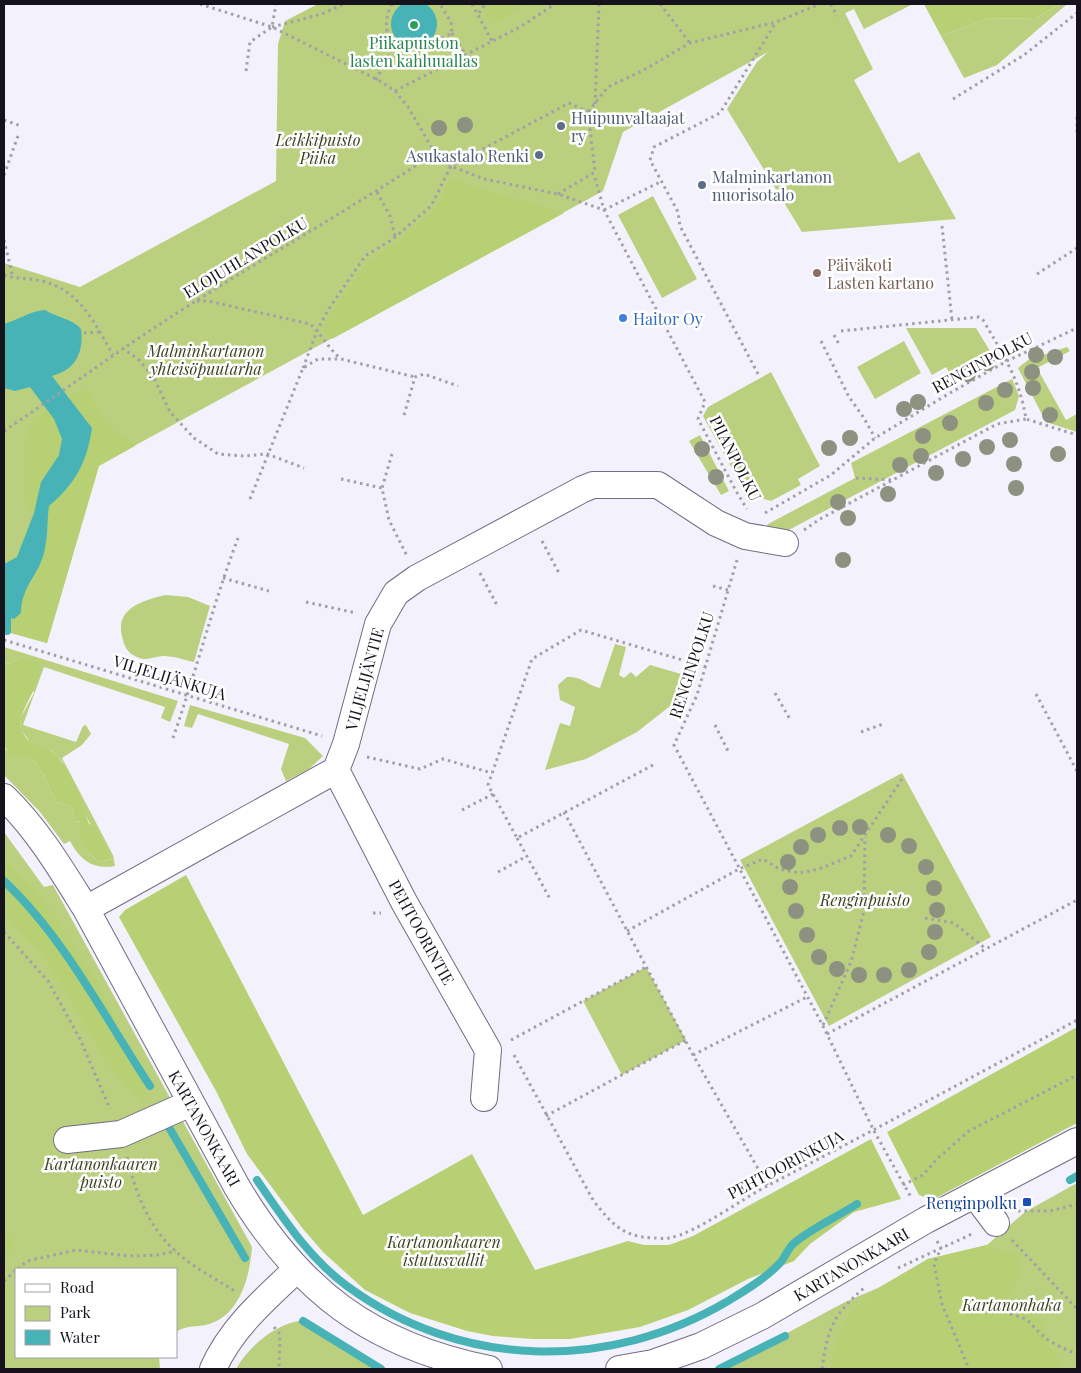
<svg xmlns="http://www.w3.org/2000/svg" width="1081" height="1373" font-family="'Playfair Display',serif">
<rect width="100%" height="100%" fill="#f3f1fb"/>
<path fill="#bad07e" d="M318,4H913L864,29L854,9L845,13L873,69L854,80L899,163L919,152L956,219L802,232L727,109L757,62L768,52L623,132L603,191L99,465L47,643L4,631V263L80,287L276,181L278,44L285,21Z
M1060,4H1067L997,65L964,78L941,36L989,18L1035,19Z
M653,196L697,279L662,298L618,215Z
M906,328H976L993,356L952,377L946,367L932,375Z
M904,341L921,373L875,399L857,367Z
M1067,347L1070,351L1037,368L1066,420L1077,414V432L1046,422L1018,368L1028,360Z
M771,372L820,466L798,479L801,485L771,501L746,494L703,416L708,407Z
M1012,379L1019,396L1015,410L783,533L764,531L768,524L855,478L851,463Z
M700,435L729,491L721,495L689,441Z
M166,595L188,597L210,606L194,662C185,660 173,656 164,656C154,656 147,662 137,657C127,653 124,646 122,636C115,608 144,600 166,595Z
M615,644L626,647L619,675L624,678L631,672L636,677L650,665L681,674L674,703L637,732L586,759L545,770L560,723L570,726L575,707L560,700L558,685L567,677C585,677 584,684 600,688Z
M4,647L178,701L170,722L161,718L165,707L44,667L23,725L76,742L83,726L86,725L91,734L82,745L62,758L113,855L115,866C93,870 80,860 70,841L64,844L40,812L4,775V745L6,750L32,759L43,774L56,802L72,807L75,821L81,822L90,854L100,862L111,859L90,824L62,761L52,751L31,743L21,730L20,719L34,693L18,659L8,664L4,663Z
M190,705L305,738L323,756L309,769L286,781L281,769L289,744L198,714L192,728L184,726Z
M902,773L991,937L829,1026L740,860Z
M4,832L44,887L53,885L252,1247C250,1276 240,1315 209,1324C197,1328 188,1324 176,1332V1269H16V1357H159L160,1369H4Z
M646,967L686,1040L622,1075L583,1001Z
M1077,1183V1369H720L845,1302L880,1287L928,1259L987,1245L1025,1212Z
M304,1320L346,1348L384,1369H236C249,1346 276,1323 304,1320Z"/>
<path fill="#b7d074" d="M480,4H526L492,25Z
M924,4H1060L1035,19L989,18L941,36Z
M450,179L564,213L332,339L323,330L334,308L368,262L401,239L436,208Z
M80,390L91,391C96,421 114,427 135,446L99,466L47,643L4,631V615L14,619L21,613V600L40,565L46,525C39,518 30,511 26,502C22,494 24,437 27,429C34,414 66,399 80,390Z
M28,658L38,659C47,685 13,712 22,731C30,748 41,743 53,752C69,765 83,804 89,824L95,827L111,859L100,862C82,848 80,844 81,822L75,821L72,807L56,802L43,774L32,759C21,758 8,756 4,745V663L8,664L18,659Z
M4,860L39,893L98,982L147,1090L144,1104L111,1069L42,953L4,918Z
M186,875L363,1215L472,1154L535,1270L628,1241L644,1245H669L693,1236L871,1139L901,1199L854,1212L810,1244L794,1261L748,1279L688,1310L640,1327L570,1339H533L493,1336L467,1331L410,1313L365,1290L324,1253L303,1229L247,1154L216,1091L119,917L125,910Z
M1077,1027V1123L932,1200L919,1195L887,1132Z
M4,1231L13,1242L4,1265Z
M987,1245L1022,1256L1013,1298L1042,1322L1048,1344L1061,1361L1063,1369H830L836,1338L850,1312L880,1287L928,1259Z"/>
<path fill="#48b3b6" d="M391 24a23 23 0 1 1 46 0a23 23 0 1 1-46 0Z
M45,310C56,317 73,319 81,329C84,352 76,370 52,376L92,428C87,462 76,483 49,506C47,520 48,535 45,548C41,574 21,585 21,613L14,619L4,615V564L17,557L34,513L41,482L59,455L62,439L54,419L30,387L15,391L4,388V324C18,320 30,311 45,310Z"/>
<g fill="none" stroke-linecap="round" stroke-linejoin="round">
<path stroke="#48b3b6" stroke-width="8" d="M7,631V616
M4,881C64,937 105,1018 150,1086
M170,1129L245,1258
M257,1180C283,1218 309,1258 347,1286C460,1369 608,1372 728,1301C746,1290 766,1278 780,1263C785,1257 788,1249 793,1244C810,1229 837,1217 857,1204
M1070,1180L1077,1176
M303,1321L381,1369
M719,1369L785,1336"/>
<g stroke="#726c83" stroke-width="28">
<path id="minor" d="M336,770L404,902L488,1050L484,1098
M4,797C38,830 61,869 86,909L237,1187C299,1291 370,1345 489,1369
M86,909L336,770L346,744L378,624L396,593L417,578L583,489L593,485H658L716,523L745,536L785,543
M67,1140L121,1134L191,1103
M975,1195L996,1223
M213,1369C231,1328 265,1299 297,1269
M619,1369L653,1363L701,1346L762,1316L926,1220L1077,1141"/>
</g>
<path stroke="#a29fa9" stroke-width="3" stroke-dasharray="2.5 4" stroke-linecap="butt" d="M200,4L272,27L380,81L395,91L408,107L435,153L451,166L484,179L558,194L604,210
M392,4C385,16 383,34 395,45C399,49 408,52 413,54L452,33L451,22L440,4
M472,4L492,41
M660,4L690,43
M831,4L837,16
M479,13L485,4
M272,27L322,14L344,4
M452,33L466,55
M246,71L250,42L272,27L276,4
M376,80L394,45
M395,91L520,27L555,4
M953,99L1024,55L1077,13
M595,104L599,4
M1077,117V134
M4,120L21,126
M4,175L19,133
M595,178L604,210L705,402L698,419L736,491L747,509
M377,192L390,216L395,236
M558,194L595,172L588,112L608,87L642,71L690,43L776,22L820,4
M604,210L662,181
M942,226L952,320
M4,240L13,278
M1037,274L1077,248
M4,275C16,279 29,278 42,281C80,290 95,324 113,355
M197,301H208L310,324C322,335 328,348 341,359
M841,331L979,317L983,320C1003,354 1020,380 1026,419L1077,435
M84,333L100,332
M834,335L840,346
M821,341L849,397L864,418L875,438
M122,348L138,359L154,378L170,412L194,438L218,454L244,456L267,454L304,468
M303,368L317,331L328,310L365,256L393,239L431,206L451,166L569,103L588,112
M758,374L680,226L678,212L650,160L654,147L720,113L776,22
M404,415L415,377L424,374L458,386
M4,431C68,388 130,342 196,301C275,251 357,205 435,153
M392,454L382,488L389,520L407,556
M856,478L894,480
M341,479L382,488
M250,499L303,368L318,359H341L415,377
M765,513L831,475L875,438L950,393L1007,361L1077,328
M804,530L820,519L997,424L1026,419
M542,541L560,575
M737,560L697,695L674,745L823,1026L874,1131L912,1199
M480,573L498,607
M223,578L269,591
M713,586L728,590
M306,602L356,613
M4,640L322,736
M775,693L791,721
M1036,694L1077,771
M715,725L729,753
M861,732L883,724
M173,738C196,672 213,604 238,538
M367,757L420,769L443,759L492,773
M653,765L517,838L488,785L532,659L581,630L706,667
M462,810L493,794
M564,812L693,1055L768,1186
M517,838L550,899
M498,872L527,856
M373,913H381
M925,918L954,923L986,949
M627,931L739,869L763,859L779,869L800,873L819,869L851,856L904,776
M4,932L48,981L80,1039L110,1109
M823,1025L851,962L864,911L865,837
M827,1034L1077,900
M511,1040L646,967
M514,1055L593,1200C611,1223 622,1237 654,1238C658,1238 664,1239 669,1238C695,1234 743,1198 769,1185C872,1131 975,1076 1077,1020
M693,1055L807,997
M546,1116L686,1040
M127,1157C136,1195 150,1231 181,1256C198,1270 218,1280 236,1292
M903,1185L923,1175L938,1158L969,1131L1077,1075
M1018,1211H1050L1077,1204
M1012,1240L1077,1309
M937,1241L941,1248L934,1264L942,1304L969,1369
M898,1268L972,1234
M18,1269L27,1261L76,1250L129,1256L157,1255L176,1251
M4,1281L16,1270
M1010,1314C1032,1319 1027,1322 1042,1335C1052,1344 1065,1349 1077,1354
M274,1327L280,1334L279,1369
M822,1369C828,1327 833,1315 865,1287"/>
<use href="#minor" stroke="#fff" stroke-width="26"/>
</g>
<g fill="#8d9180">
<circle cx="465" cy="125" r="8"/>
<circle cx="439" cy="128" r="8"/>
<circle cx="1036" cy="355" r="8"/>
<circle cx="1055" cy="357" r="8"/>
<circle cx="987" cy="363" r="8"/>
<circle cx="1032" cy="372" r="8"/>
<circle cx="968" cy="374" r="8"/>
<circle cx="1033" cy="388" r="8"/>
<circle cx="1005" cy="390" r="8"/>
<circle cx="918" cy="402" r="8"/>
<circle cx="986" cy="403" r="8"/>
<circle cx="904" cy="409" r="8"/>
<circle cx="1050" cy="415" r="8"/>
<circle cx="950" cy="423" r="8"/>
<circle cx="923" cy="436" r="8"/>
<circle cx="850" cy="438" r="8"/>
<circle cx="1010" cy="440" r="8"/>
<circle cx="987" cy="447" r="8"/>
<circle cx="829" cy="448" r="8"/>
<circle cx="702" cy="449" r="8"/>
<circle cx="1058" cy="454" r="8"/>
<circle cx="921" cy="456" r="8"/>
<circle cx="963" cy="459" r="8"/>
<circle cx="1014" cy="464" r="8"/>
<circle cx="900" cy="465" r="8"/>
<circle cx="936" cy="473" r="8"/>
<circle cx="716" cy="477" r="8"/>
<circle cx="1016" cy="488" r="8"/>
<circle cx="888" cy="494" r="8"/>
<circle cx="838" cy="502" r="8"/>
<circle cx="848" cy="518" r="8"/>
<circle cx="843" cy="560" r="8"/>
<circle cx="860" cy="827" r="8"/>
<circle cx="840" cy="828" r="8"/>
<circle cx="818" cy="835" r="8"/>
<circle cx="888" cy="835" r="8"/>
<circle cx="909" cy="846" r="8"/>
<circle cx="801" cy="847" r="8"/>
<circle cx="788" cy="862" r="8"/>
<circle cx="926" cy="867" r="8"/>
<circle cx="790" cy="887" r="8"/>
<circle cx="934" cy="888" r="8"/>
<circle cx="937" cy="910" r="8"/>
<circle cx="796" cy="911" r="8"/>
<circle cx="935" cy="932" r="8"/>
<circle cx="807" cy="935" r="8"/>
<circle cx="929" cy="952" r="8"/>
<circle cx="819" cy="957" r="8"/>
<circle cx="837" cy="969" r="8"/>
<circle cx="909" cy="970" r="8"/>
<circle cx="859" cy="975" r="8"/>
<circle cx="884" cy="975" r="8"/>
</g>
<circle fill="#2e9e5b" stroke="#fff" stroke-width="2" cx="414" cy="25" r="5"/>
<g fill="#5c6f8a" stroke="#fff" stroke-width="2">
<circle cx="561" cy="126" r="5"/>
<circle cx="539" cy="155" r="5"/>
<circle cx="702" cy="185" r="5"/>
</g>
<circle fill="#8d6e63" stroke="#fff" stroke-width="2" cx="817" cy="273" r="5"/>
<circle fill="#3f7fe0" stroke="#fff" stroke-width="2" cx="623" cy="318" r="5"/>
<rect fill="#1a4fb4" stroke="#fff" stroke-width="2" x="1022" y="1197" width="10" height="10" rx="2.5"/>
<g text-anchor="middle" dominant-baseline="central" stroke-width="5" stroke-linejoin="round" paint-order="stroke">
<g font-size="16" fill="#27864d" stroke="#fff">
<text x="414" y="42">Piikapuiston<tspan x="414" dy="18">lasten kahluuallas</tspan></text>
</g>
<g font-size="16" fill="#4e5e75" stroke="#fff" text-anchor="start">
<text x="571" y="117">Huipunvaltaajat<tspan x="571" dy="18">ry</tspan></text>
<text x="529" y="155" text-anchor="end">Asukastalo Renki</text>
<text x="712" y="176">Malminkartanon<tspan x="712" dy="18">nuorisotalo</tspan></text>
</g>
<g font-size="16" font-style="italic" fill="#39421c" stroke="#fff">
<text x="318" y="139">Leikkipuisto<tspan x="318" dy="18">Piika</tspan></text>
<text x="206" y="350">Malminkartanon<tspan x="206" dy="18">yhteisöpuutarha</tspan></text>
<text x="865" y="899">Renginpuisto</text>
<text x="101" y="1163">Kartanonkaaren<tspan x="101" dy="18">puisto</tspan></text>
<text x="444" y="1241">Kartanonkaaren<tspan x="444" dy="18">istutusvallit</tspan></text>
<text x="1012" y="1304">Kartanonhaka</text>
</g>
<g font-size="16" fill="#15121b" stroke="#fff">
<text transform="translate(245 257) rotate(-31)">ELOJUHLANPOLKU</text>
<text transform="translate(982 362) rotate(-28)">RENGINPOLKU</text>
<text transform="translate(736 458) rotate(63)">PIIANPOLKU</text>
<text transform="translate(691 665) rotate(-72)">RENGINPOLKU</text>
<text transform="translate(170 677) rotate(17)">VILJELIJÄNKUJA</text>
<text transform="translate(364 679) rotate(-75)">VILJELIJÄNTIE</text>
<text transform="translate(422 932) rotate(61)">PEHTOORINTIE</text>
<text transform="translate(205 1128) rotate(61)">KARTANONKAARI</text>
<text transform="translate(785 1164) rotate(-28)">PEHTOORINKUJA</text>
<text transform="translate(851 1264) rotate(-30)">KARTANONKAARI</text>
</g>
<g font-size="16" fill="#785e54" stroke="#fff" text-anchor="start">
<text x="827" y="264">Päiväkoti<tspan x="827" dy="18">Lasten kartano</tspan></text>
</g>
<g font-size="16" fill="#366cbe" stroke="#fff" text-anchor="start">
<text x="633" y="318">Haitor Oy</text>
</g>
<g font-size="16" fill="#164399" stroke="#fff" text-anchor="end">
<text x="1017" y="1202">Renginpolku</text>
</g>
</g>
<rect width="1081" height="1373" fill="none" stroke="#15121b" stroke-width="10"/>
<rect x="15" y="1268" width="162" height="90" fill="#ffffff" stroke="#a1a0a4"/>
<rect x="25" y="1284" width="25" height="8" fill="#ffffff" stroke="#a1a0a4"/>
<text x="60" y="1293" font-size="15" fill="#15121b">Road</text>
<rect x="25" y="1306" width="25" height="15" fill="#bad07e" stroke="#a1a0a4"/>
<text x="60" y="1318" font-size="15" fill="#15121b">Park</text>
<rect x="25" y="1330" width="25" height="15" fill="#48b3b6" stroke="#a1a0a4"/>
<text x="60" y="1343" font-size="15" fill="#15121b">Water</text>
</svg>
